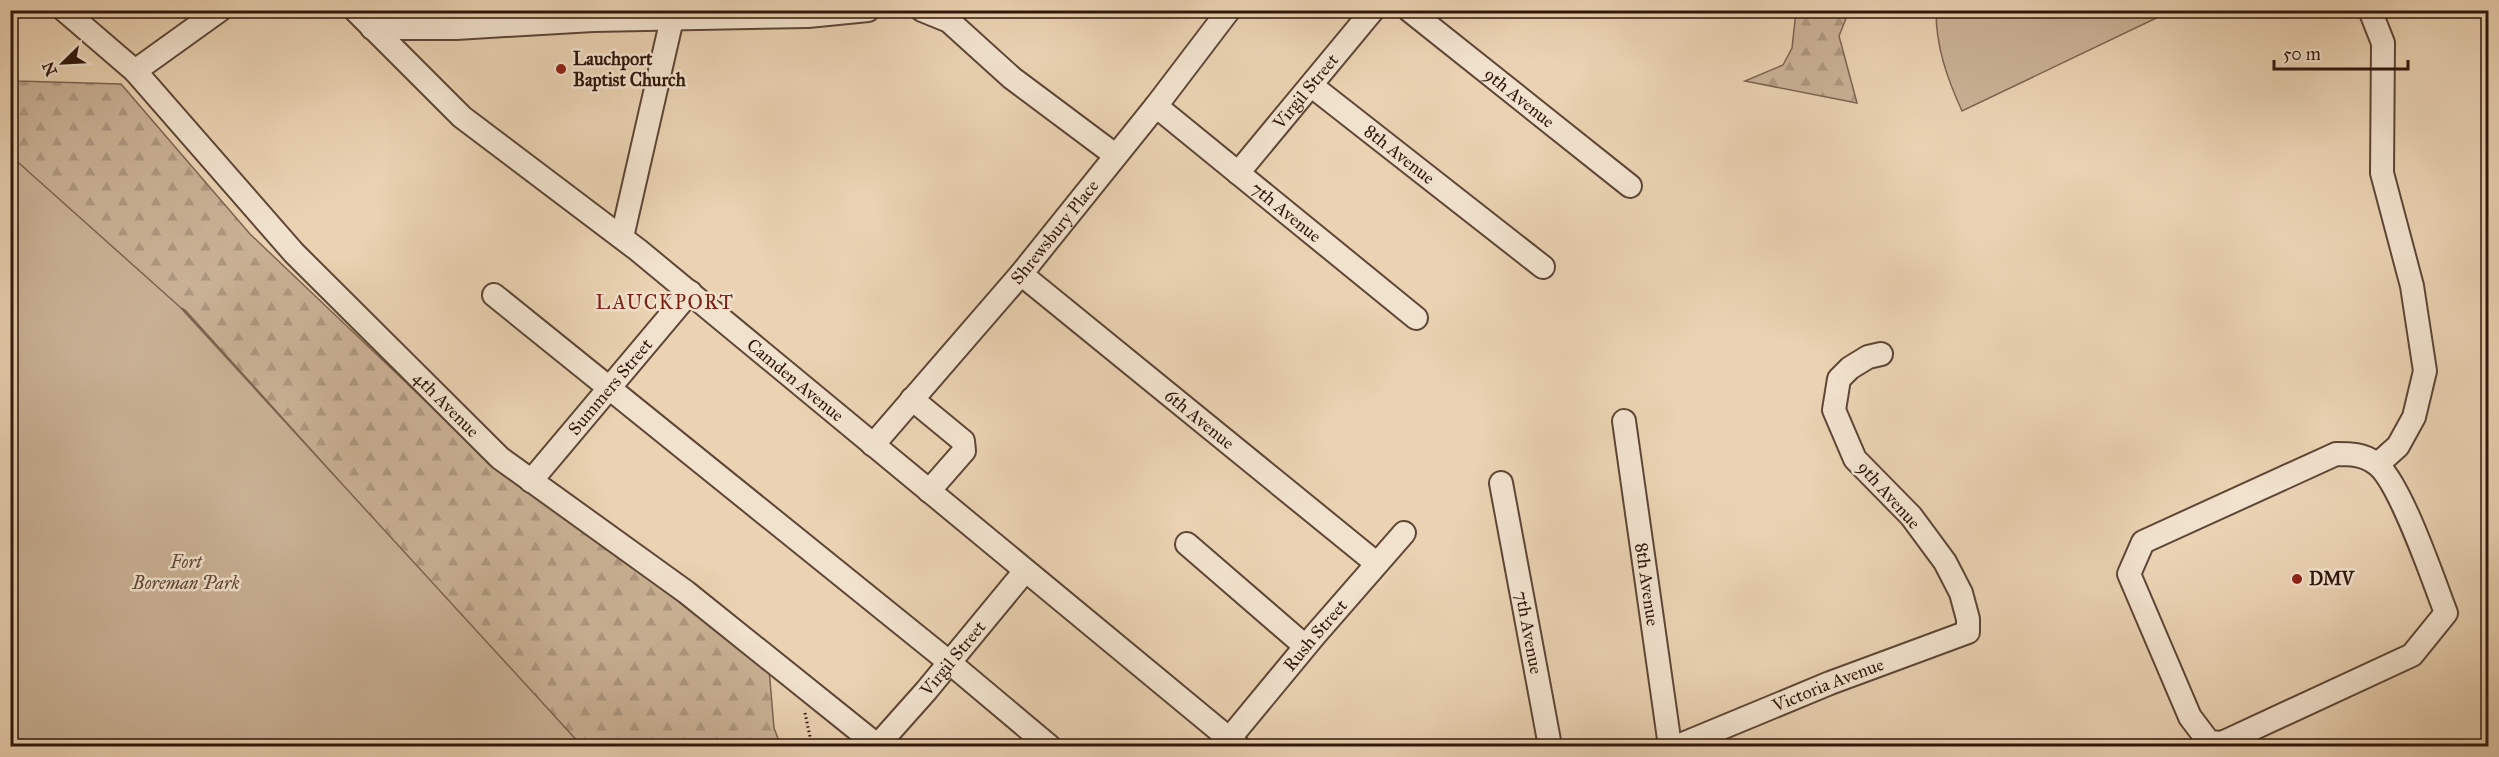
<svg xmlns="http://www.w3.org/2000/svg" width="2499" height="757" font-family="'IM FELL Great Primer',serif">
<defs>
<pattern id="forest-firs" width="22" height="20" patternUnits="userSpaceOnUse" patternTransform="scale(1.5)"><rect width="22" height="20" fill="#cab296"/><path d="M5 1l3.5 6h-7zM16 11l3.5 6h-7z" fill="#ae9880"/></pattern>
</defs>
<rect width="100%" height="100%" fill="#ead2b2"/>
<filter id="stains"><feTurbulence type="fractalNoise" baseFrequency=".00333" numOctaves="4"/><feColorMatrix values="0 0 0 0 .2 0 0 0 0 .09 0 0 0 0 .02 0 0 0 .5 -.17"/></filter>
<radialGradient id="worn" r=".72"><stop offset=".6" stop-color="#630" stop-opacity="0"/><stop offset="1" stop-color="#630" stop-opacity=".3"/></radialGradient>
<path fill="url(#forest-firs)" stroke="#7d6451" stroke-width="1.5" fill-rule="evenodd" d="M1796,11H1849L1839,36L1857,103L1745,81L1783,65L1792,48Z
M10,78L16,81L121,84L250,234L475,448L769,669L774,728L781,746H377L11,553ZM182,308L186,311L341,483Z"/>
<path fill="#cab296" stroke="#7d6451" stroke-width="1.5" d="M1936,11V10L2171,11L1962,111C1947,78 1936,47 1936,11Z
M11,156L180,307L582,746H11Z"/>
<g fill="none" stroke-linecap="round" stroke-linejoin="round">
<g stroke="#5e4636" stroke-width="26">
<g id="minor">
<path id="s1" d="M64,10L135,71L294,253L500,458L686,592L878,746"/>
<path id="s2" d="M355,10L462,117L638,250L1238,746"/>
<path d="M922,10L949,21L1012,78L1115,155"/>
<path id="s3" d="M1409,10L1630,186"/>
<path d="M2370,10L2383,43L2382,173L2412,286L2425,371L2414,417L2398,446L2378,464"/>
<path d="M372,28H456L593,20L808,16L868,10"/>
<path d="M135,71L220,10"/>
<path id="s4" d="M1312,86L1543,267"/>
<path id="s5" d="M1156,106L1416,318"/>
<path id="s6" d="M1238,173L1373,10"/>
<path d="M622,237L674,10"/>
<path id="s7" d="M1021,274L1376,563"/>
<path d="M494,295L949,662L1049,746"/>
<path d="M912,399L963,441L964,451L929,491"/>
<path id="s8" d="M1624,421L1670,746"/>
<path id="s9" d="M873,445L1021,274L1156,106L1229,10"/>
<path d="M2336,454C2350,454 2363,454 2375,463C2399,478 2434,582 2446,613L2412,655L2222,743L2209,742L2190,717L2129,574L2143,542Z"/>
<path id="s10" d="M531,481L690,292"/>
<path id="s11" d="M1501,483L1550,746"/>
<path d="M1187,544L1305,646"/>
<path id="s12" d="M1229,739L1315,635L1404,533"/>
<path id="s13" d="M877,746L926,691L1025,571"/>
<path id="s14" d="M1678,746L1830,683L1968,632V619L1961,593L1945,562L1911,516L1855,459L1834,410L1839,379L1850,368L1868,357L1881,354"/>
</g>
</g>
<path stroke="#30170c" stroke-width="3" stroke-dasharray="1.5 3" stroke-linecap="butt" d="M805,713L812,746"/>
<use href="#minor" stroke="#f1e2cd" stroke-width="22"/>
</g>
<g fill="#8f2418" stroke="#f1e2cd" stroke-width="2">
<circle cx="561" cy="69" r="6"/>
<circle cx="2297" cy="579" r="6"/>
</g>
<g text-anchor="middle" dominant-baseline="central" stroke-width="5" stroke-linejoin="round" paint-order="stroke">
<g font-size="18" font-weight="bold" fill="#30170c" stroke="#f1e2cd" text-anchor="start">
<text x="573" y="59">Lauchport<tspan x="573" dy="21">Baptist Church</tspan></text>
<text x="2309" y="579">DMV</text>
</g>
<g font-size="18" fill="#30170c" stroke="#f1e2cd">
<text stroke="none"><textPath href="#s6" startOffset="106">Virgil Street</textPath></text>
<text stroke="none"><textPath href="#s3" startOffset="141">9th Avenue</textPath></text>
<text stroke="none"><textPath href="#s4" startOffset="111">8th Avenue</textPath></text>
<text stroke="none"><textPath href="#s5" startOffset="168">7th Avenue</textPath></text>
<text stroke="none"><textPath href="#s9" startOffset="280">Shrewsbury Place</textPath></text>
<text stroke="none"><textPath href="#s2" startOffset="576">Camden Avenue</textPath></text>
<text stroke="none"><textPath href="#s10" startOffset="123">Summers Street</textPath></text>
<text stroke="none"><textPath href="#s1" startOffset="550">4th Avenue</textPath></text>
<text stroke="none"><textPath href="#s7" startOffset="230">6th Avenue</textPath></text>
<text transform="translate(1889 495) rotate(48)">9th Avenue</text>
<text stroke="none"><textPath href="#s8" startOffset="165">8th Avenue</textPath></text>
<text stroke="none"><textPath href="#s11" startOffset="152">7th Avenue</textPath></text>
<text stroke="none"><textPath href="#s12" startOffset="135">Rush Street</textPath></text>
<text stroke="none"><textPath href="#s13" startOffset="116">Virgil Street</textPath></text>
<text stroke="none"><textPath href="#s14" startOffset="162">Victoria Avenue</textPath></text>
</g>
<g font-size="18" font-style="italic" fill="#5e4635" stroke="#f1e2cd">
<text x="186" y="562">Fort<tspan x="186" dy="21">Boreman Park</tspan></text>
</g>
<g font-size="20" letter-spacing="1.5" fill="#7a1f14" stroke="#f1e2cd">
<text x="665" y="302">LAUCKPORT</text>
</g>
</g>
<rect width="2499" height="757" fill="none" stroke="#ead2b2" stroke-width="36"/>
<rect x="12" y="12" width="2475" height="733" fill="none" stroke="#30170c" stroke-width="3"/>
<rect x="18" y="18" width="2463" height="721" fill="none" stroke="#30170c" stroke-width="1.5"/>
<g transform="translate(63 63) rotate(246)" stroke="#f1e2cd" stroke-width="4.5" paint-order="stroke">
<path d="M0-4.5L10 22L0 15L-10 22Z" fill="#30170c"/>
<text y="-9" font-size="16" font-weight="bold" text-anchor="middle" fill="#30170c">N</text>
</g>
<path d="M2274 60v9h134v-9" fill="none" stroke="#30170c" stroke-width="3"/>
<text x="2283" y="60" font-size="18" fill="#30170c" stroke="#f1e2cd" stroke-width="4.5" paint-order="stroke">50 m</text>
<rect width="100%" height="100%" filter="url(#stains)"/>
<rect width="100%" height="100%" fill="url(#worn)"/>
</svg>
